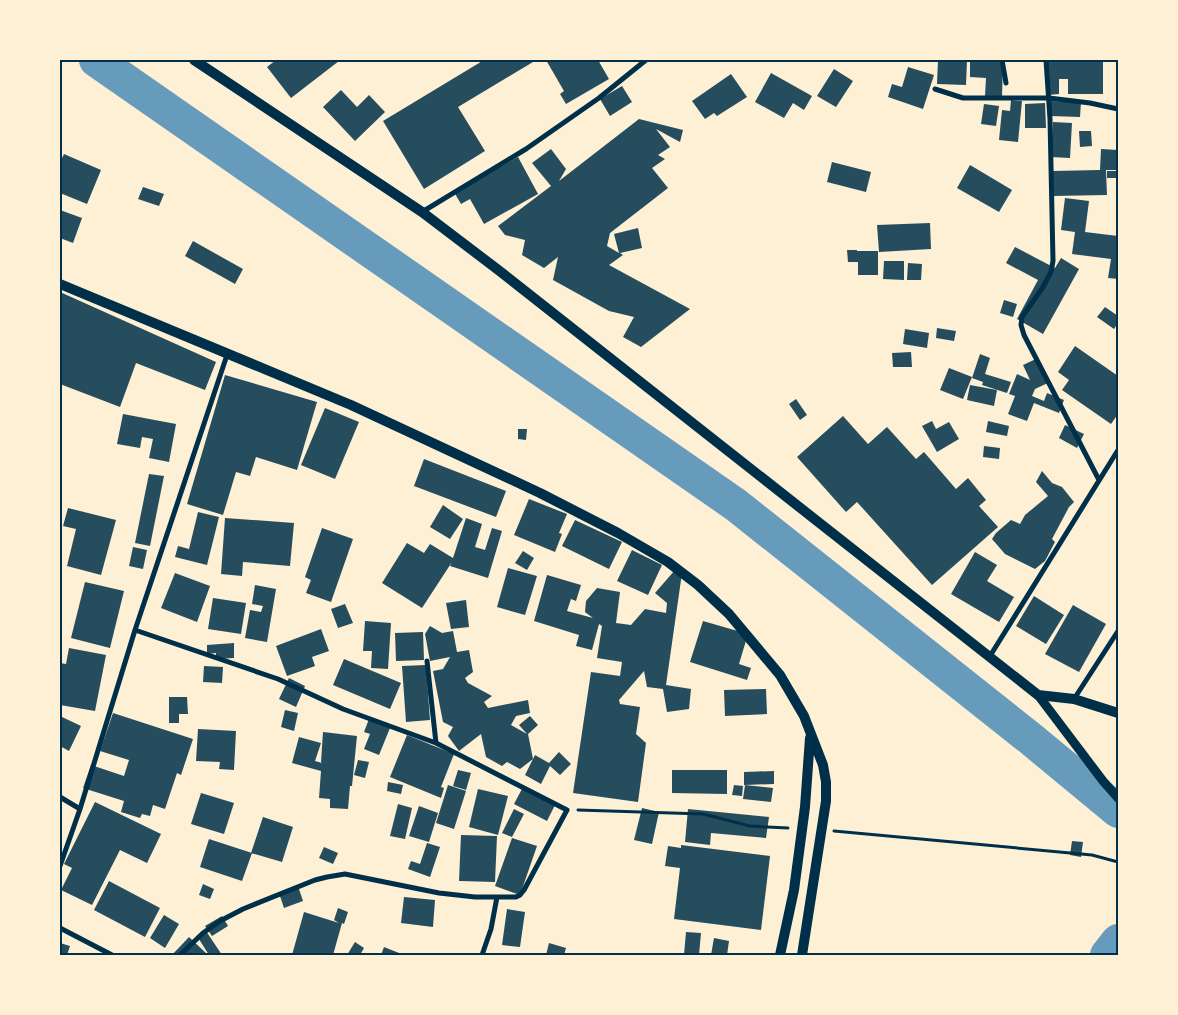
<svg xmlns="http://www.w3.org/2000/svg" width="1178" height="1015" font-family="Poppins,sans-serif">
<rect width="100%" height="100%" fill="#fdf0d5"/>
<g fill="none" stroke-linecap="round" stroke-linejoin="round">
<path stroke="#669bbc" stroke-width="34" d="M96,60L736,505L1031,739L1118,811
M1107,955L1118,941"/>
</g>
<path fill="#264d5e" d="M276,60H338L339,61L291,98L267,67Z
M484,60H532L533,62L458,107L485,151L424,189L383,121Z
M546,60H598L609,79L566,104L560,94L564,91Z
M938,60H967L966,85L937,84Z
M1048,60H1103V94H1068V79H1059V94L1048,95Z
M970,61L1003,62L1002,97L985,96L986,78L970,77Z
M908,67L934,75L923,109L888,97L892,84L902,87Z
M834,69L853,81L836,107L817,96Z
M771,73L812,96L804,110L793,103L784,118L755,102Z
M731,74L747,97L717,116L714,113L705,119L692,101Z
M622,86L632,102L610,116L600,99Z
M341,90L357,107L369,95L385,112L355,141L323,107Z
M1011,100L1022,101L1018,142L999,140L1002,110L1010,111Z
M1051,101L1081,102L1080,117L1050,116Z
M1045,103L1046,128H1025V104Z
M984,104L999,106L996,126L981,124Z
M639,119L683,130L680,142L656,129L670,147L658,155L665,159L652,168L668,188L610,233L607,246L619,253L614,234L638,228L642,248L620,253L623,255L609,265L690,309L641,347L623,337L634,317L609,311L553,280L558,257L544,268L522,255L525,240L505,235L498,226L551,186L532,163L551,149L566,169L559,181Z
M1053,122L1072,123L1070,158L1051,157Z
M1079,131H1091L1092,146L1080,147Z
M1101,149L1118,150V170H1106L1107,195L1053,196V171L1100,170Z
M64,154L101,170L87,204L60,193V162Z
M518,157L538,194L484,224L470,199L461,204L454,192Z
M832,162L871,172L866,192L827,182Z
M970,165L1012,190L999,212L957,188Z
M1107,171H1118V178H1107Z
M143,187L164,194L159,206L138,199Z
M1065,198L1089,201L1085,232L1118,236V279L1108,278L1111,259L1072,254L1075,232L1061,230Z
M60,210L82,218L73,243L60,238Z
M930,223L931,249L879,252L877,225Z
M193,241L243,269L235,284L185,256Z
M1015,247L1055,268L1061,258L1079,269L1043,334L1017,319L1038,280L1006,263Z
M847,250H857V258V251H878V275H858V262H848Z
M884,261H904V280L883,279Z
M908,263L922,264L921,280H907Z
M60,292L216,362L205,390L136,363L120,407L60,384Z
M1004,300L1017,304L1013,317L1000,313Z
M1105,307L1118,316V323L1114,329L1097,317Z
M937,328L956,331L954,341L936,338Z
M905,329L929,333L927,348L903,344Z
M1075,346L1118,376V414L1111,424L1062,390L1069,380L1058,372Z
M911,352L912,367H893L892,353Z
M980,354L990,358L985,374L1011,382L1007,393L982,385L983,382L972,378Z
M1038,358L1050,382L1035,389L1032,396L1044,401L1047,393L1064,400L1059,413L1034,403L1027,421L1008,414L1015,396L1009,394L1017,374L1030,380L1023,365Z
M949,368L972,377L963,399L940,390Z
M225,375L317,402L297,470L256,457L250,476L236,472L223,515L187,504Z
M970,385L997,390L994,406L967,400Z
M796,399L807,415L800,420L789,404Z
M325,408L359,422L335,479L301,465Z
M123,414L176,424L169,462L149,458L153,439L142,437L140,448L117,444Z
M843,416L868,444L887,427L916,459L924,452L956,489L968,478L986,500L979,506L998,527L932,585L857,502L846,512L797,457Z
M932,421L936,429L949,422L959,439L937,452L922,426Z
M988,421L1009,426L1007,436L986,432Z
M1065,425L1084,434L1077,448L1059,438Z
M518,429H527L526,440L518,439Z
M984,446L1000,448L999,459L983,457Z
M424,459L506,491L496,517L414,486Z
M1042,471L1052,483L1062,487L1074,502L1069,507L1052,539L1055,542L1045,561L1035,569L1005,554L992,539L996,533L1011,520L1020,524L1025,515L1048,496L1036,482Z
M149,474L164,476L150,546L135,543Z
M529,499L567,514L559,533L562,534L555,552L514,535Z
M443,505L463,519L450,539L430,527Z
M68,508L116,520L101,575L67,566L76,529L63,526Z
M198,512L219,517L207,565L175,557L178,546L189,549Z
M225,518L294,523L290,566L243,562L242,576L221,574Z
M466,518L482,524L475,547L485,550L492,528L502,531L488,578L450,566L452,562L422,608L382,583L407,543L424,553L430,544L453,558Z
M575,520L622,542L609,569L562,546Z
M322,528L353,539L331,602L306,593L311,580L305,577Z
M133,547L147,550L143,569L129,566Z
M632,550L662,565L648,595L617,581Z
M523,551L534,558L527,570L515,563Z
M975,552L997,565L987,581L1014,597L999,622L951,594Z
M508,568L537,576L525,615L497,607Z
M675,570L682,573L666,685L691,689L689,709L667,712L663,689L647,687L644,671L619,700L620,704L640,707L636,734L646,743L638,802L573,793L591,672L620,676L622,662L597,658L602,626L599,624L592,650L576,646L579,635L534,621L547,575L581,585L576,601L571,599L567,611L593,618L585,612L586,601L597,588L620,592L616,623L631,625L645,609L666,613L667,603L655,593Z
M175,573L210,586L197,622L161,608Z
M85,582L124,591L110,648L71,638Z
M255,585L276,589L267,642L245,638L250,610L261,612L263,606L252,604Z
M1034,596L1064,615L1046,644L1016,626Z
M213,598L246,603L241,634L208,629Z
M466,600L469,627L451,629L446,603Z
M345,604L353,623L338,628L331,609Z
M1073,605L1106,624L1079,672L1045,654Z
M365,621L391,623L388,669L371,668L372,651H363Z
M703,621L748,634L739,664L751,668L747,680L690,662Z
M430,626L442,633L453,631L457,652L469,650L473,672L465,678L468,683L492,696L484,702L488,708L528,700L530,713L516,716L511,725L527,734L519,725L530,716L538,725L528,734L533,759L520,769L507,762L502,766L486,757L481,734L459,751L448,736L453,727L443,722L433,671L443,669L450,657L430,661L425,634Z
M321,629L329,651L312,657L315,666L287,676L276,646Z
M423,632L424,660L396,661L395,633Z
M234,643V658L216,659V653L207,654V645Z
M69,648L106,655L95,711L60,705V663L66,664Z
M344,659L401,683L390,709L333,685Z
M426,665L430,720L406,722L402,666Z
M204,666L223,667L222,683L203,682Z
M289,678L305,686L296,707L279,699Z
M766,689L767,714L725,716L724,690Z
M169,697H187L188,714H179V723H169Z
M285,710L298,713L294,731L281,727Z
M113,713L193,739L181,775L177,773L165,809L153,805L150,816L142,814L140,818L121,812L124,801L83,788L91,765L124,776L129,760L100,751Z
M60,716L81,726L69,751L60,746Z
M369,719L390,728L379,755L364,749L370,734L364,732Z
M198,729L236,731L234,770L219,769L220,762L196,761Z
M323,732L357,736L352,786H350L348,809L330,808V799L319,798L321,771L292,763L299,737L321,743L315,761L322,763L321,762Z
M407,735L454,754L441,787L444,788L441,798L390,777Z
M559,752L571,764L560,775L550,766L541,784L525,775L535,755L549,763Z
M358,760L369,762L365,778L354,775Z
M458,770L471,773L466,790L453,786Z
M672,770H727V794L672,793Z
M774,771V784L744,785V772Z
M388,782L403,785L401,794L387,791Z
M448,785L466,791L454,829L436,823Z
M734,785L743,786L742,796L732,795Z
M745,785L773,788L771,802L743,799Z
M523,787L556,803L547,821L514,804Z
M478,789L508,796L498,835L469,827Z
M201,793L234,803L224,834L191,824Z
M95,802L161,834L147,863L120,850L92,905L61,890L72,868L64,864Z
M398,804L412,808L405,839L390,836Z
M419,806L438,813L429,842L409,836Z
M642,808L659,812L652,844L634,840Z
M514,809L524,814L512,837L502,833Z
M688,809L769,817L766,838L711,833L710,845L685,842Z
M263,817L293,827L282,862L251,853Z
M461,835L497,836L495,882L459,881Z
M512,838L537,846L520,895L495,886Z
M209,839L252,853L242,881L200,867Z
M1072,841L1083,842L1081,857L1070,855Z
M427,843L440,847L430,877L408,869L411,861L420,864Z
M681,845L770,856L761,930L674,919L680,868L665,866L668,846L681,848Z
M324,847L338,853L333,864L319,858Z
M109,881L160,908L145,937L94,910Z
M203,884L214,889L210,899L199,895Z
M298,886L303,901L284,908L279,893Z
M404,897L435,900L433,927L401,923Z
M338,908L348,912L344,924L342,923L333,955H292L304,912L339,923L334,920Z
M507,909L525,912L520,947L502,945Z
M164,915L179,924L165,948L150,938Z
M222,916L228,926L212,936L205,926Z
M206,931L222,955H209L197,936Z
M686,932L701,933L699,955H684Z
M189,937L208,955H172Z
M714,938L729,941L727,955H711Z
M355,942L364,948L360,955H347Z
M60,943L70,946L67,955H60Z
M549,943L566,948L564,955H546Z
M384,947L404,955H381Z"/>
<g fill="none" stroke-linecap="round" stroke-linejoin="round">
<path stroke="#003049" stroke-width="3" d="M578,810L703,814L750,826L788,828
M834,831L1092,855L1118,862"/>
<path stroke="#003049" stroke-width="5" d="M1002,60L1006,83
M1046,60L1050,119L1053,261L1051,272L1043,287L1022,317L1021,325L1024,335L1099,480
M935,89L963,98H1049L1090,103L1118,109
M422,212L526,149L599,98L646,60
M135,630L278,679L343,709L436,743L567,810L524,890L520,895L516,897H475L439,893L345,874L327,877L315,880L243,909L220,921L203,933L180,955
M990,656L1118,450
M427,661L436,743
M1074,699L1118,631
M60,797L80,809
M60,866L80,809L135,630L227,355
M60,928L112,955
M482,955L491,929L497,897"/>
<path stroke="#003049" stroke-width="9" d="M1038,695L1103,781L1118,798"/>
<path stroke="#003049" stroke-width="10" d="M194,60L422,212L497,269L1038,695L1074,699L1118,713
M60,284L351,405L540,493L618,533L668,562L698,585L729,614L780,675L804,716L823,765L826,782V801L802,955
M780,955L794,890L805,807L810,738"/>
</g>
<rect width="1178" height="1015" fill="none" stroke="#fdf0d5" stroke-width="122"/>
<rect x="61" y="61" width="1056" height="893" fill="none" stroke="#003049" stroke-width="2"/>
</svg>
